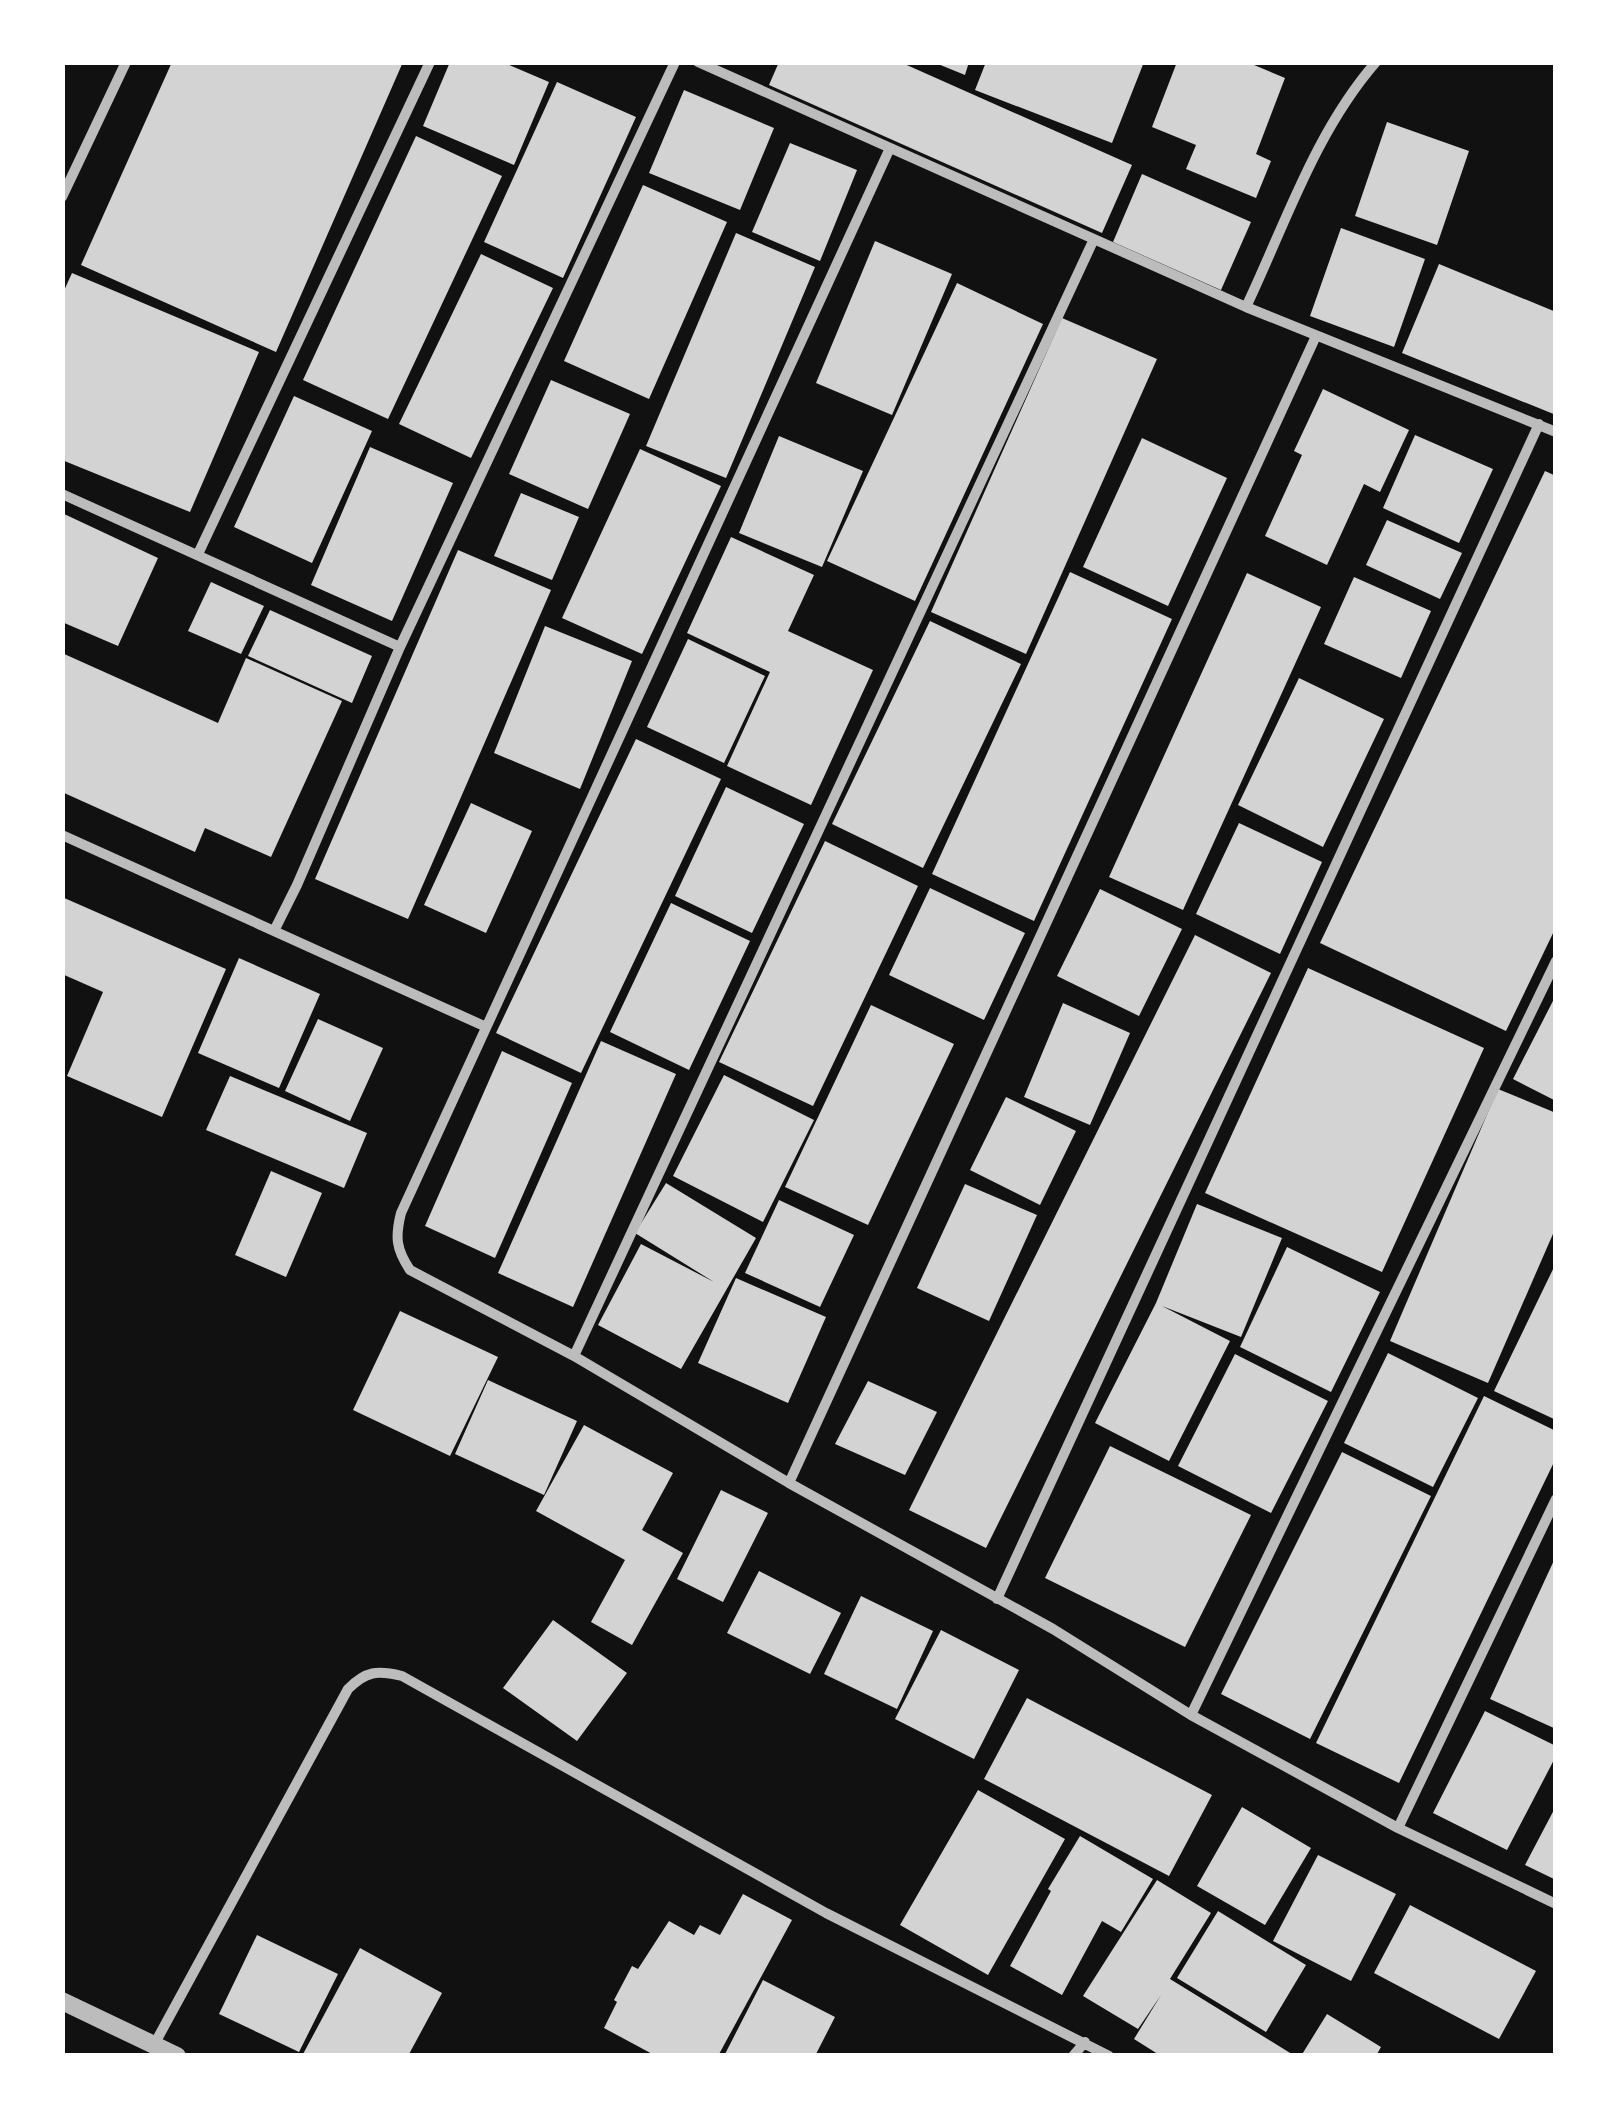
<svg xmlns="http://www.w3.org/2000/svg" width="1618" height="2118" font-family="Roboto,sans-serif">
<rect width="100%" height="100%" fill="#111"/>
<path fill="#d3d3d3" d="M172,62H403L276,352L81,265Z
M450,62H502L549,82L514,165L423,126Z
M779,62H900L1132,165L1102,233L769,85Z
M933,62H969L965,75Z
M986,62H1144L1112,143L975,90Z
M1177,62H1247L1285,78L1256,154L1271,161L1256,198L1186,169L1196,145L1152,127Z
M557,82L636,117L563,278L484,242Z
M684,90L774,128L740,210L649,173Z
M1387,122L1469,151L1437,245L1355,216Z
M416,136L502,176L388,419L303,380Z
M790,143L857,170L820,261L752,232Z
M1142,174L1251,222L1221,290L1113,242Z
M643,185L727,222L649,399L564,361Z
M1341,228L1425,259L1394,347L1310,316Z
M736,233L815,267L726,478L646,446Z
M875,241L952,274L892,415L816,383Z
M481,254L553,288L471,458L399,424Z
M1439,264L1556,312V415L1402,353Z
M72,273L259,352L190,512L62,460V295Z
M957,283L1043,324L915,601L827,561Z
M1062,318L1157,359L1026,654L931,612Z
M551,380L630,414L588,509L509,474Z
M1323,389L1409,430L1380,492L1364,484L1327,565L1265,536L1302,455L1294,451Z
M294,396L372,431L312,563L234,527Z
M1415,435L1493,469L1459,543L1383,508Z
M779,436L863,471L822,567L739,533Z
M1142,438L1227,478L1168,606L1083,567Z
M370,447L453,483L392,621L311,585Z
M640,449L721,486L642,654L562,618Z
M1545,471L1556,476V927L1506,1031L1320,943Z
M521,493L579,517L552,580L494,556Z
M62,513L158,558L118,646L62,622Z
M1387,520L1462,553L1440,599L1366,565Z
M731,537L814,575L788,631L873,670L811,805L727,766L770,672L687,633Z
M458,550L551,590L408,919L315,879Z
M1070,572L1172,619L1034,921L932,874Z
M1247,573L1321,607L1183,910L1109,877Z
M1354,577L1431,611L1401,678L1324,644Z
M211,582L264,606L241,654L188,631Z
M270,610L372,656L352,703L248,656Z
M930,621L1021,664L923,868L832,824Z
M545,626L632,661L580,789L494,753Z
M688,639L765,676L724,763L647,727Z
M62,653L218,723L246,658L342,701L271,857L205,828L195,852L62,792Z
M1299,678L1384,719L1323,847L1238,805Z
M636,739L721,779L581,1073L496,1033Z
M726,787L804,824L752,933L675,896Z
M471,803L532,831L486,933L424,905Z
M1239,823L1322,862L1280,954L1196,914Z
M825,841L918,886L813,1106L719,1062Z
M930,888L1025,933L984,1020L889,975Z
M1100,889L1182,929L1139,1016L1057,976Z
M62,897L226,969L162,1117L67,1076L103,992L62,974Z
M671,903L750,941L689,1070L610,1032Z
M1195,935L1271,973L986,1548L909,1510Z
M239,958L320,994L279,1088L198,1053Z
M1308,968L1484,1048L1382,1272L1205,1193Z
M1556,995V1101L1513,1079Z
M1063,1003L1130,1033L1090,1125L1024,1097Z
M871,1005L954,1044L868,1225L785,1187Z
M318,1019L383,1048L350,1121L285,1091Z
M601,1041L676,1074L573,1307L498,1273Z
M502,1051L572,1083L495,1258L425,1226Z
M724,1075L814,1120L763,1222L673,1176Z
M230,1076L367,1133L344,1188L206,1130Z
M1498,1089L1556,1113V1227L1488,1383L1390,1341Z
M1006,1097L1076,1131L1040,1205L970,1170Z
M271,1171L322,1193L286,1277L235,1255Z
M666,1183L756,1238L681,1369L598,1325L641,1244L714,1282L635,1233Z
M965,1184L1037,1215L989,1321L917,1288Z
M779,1200L854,1235L820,1307L745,1273Z
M1197,1204L1282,1238L1241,1337L1162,1306L1230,1341L1169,1461L1095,1423L1156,1303Z
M1287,1247L1380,1292L1331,1392L1240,1347Z
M1556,1263V1420L1494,1391Z
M736,1278L826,1317L788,1403L698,1363Z
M400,1311L498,1357L450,1456L353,1410Z
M1388,1353L1478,1398L1433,1487L1344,1443Z
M1235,1354L1328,1401L1271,1513L1178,1466Z
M488,1380L577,1421L544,1495L455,1454Z
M868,1381L937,1412L905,1475L835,1444Z
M1484,1396L1556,1431V1458L1399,1783L1316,1743Z
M584,1425L673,1473L642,1530L683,1553L632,1645L591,1622L625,1560L536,1511Z
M1110,1446L1251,1515L1185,1647L1045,1578Z
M1342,1452L1431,1496L1310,1739L1221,1694Z
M721,1490L768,1513L723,1602L677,1579Z
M1556,1556V1729L1490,1699Z
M759,1571L841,1613L810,1674L727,1633Z
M861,1596L933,1631L897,1709L824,1674Z
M553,1620L627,1673L577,1741L503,1688Z
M941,1630L1019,1670L974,1759L895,1719Z
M1027,1698L1212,1795L1169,1876L984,1779Z
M1485,1711L1556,1746V1756L1507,1850L1433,1813Z
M978,1790L1065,1839L988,1975L900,1925Z
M1556,1806V1880L1525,1865Z
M1242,1807L1311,1848L1265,1925L1197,1886Z
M1080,1836L1153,1879L1121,1932L1102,1921L1062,1995L1010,1966L1051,1891L1048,1889Z
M1318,1855L1396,1894L1351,1981L1273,1941Z
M1157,1880L1211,1913L1170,1979L1295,2056H1161L1134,2039L1161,1995L1138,2029L1083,1996Z
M743,1894L792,1920L718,2056H656L604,2028L617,2002L614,2000L632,1966L638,1969L669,1921L694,1935L700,1925L720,1935Z
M1410,1905L1536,1971L1499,2039L1374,1973Z
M1218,1911L1306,1965L1266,2032L1177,1978Z
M257,1935L338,1974L299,2052L219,2014Z
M360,1948L442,1993L408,2056H302Z
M763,1980L835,2017L815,2056H724Z
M1327,2014L1381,2047L1376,2056H1301Z"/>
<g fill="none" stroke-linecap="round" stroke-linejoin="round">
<path stroke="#bcbcbc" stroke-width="10" d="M698,62L1246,307L1556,432
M890,148L401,1213C395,1237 396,1249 410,1270L574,1356L789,1483L1053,1629L1191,1715L1398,1828L1556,1904
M62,197L126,62
M1246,307C1285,225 1315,132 1376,62
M62,494L400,647
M198,554L430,62
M62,835L484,1026
M275,929L297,885L400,647L675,62
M574,1356L1094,239
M789,1483L1316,336
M997,1599L1539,424
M1191,1715L1556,961
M1398,1828L1556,1499
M155,2043L348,1689C366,1671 377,1670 402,1676L826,1913L1109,2056
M1073,2056L1085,2042"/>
<path stroke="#bcbcbc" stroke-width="18" d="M62,2001L177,2056"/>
</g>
<rect width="1618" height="2118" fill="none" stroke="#ffffff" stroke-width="130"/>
</svg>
